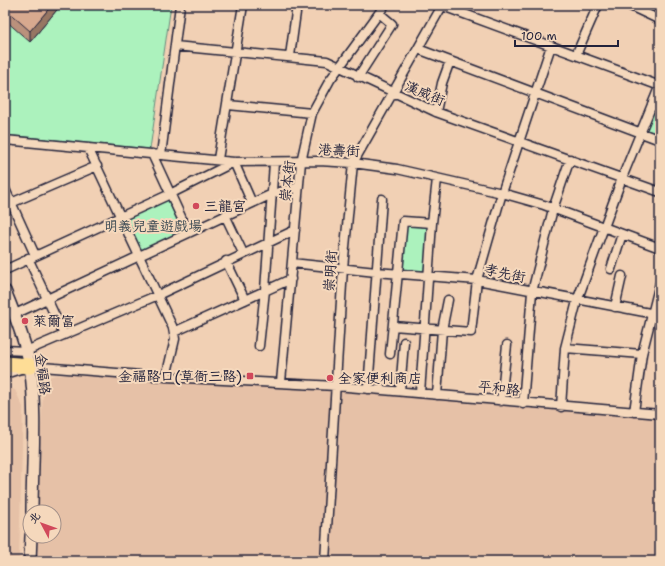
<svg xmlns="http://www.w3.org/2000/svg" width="665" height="566" font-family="'Shantell Sans','LXGW WenKai TC',sans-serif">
<rect width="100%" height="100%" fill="#f1d0b4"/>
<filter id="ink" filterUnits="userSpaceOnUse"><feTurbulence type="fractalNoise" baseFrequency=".025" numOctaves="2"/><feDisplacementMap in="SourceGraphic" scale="8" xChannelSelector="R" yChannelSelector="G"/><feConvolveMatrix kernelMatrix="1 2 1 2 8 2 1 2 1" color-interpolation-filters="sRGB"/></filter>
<g filter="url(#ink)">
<path fill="#e6c1a7" d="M55,375L172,376L660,414V561H33L35,536H54V512H36L43,392L44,385L49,377Z
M5,387L15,390L23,407L19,561H5Z"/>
<path fill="#acf2bd" stroke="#678a7c" d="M5,5H171L150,149L5,135Z
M655,108L660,110V139L645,133Z
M167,198L183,233L140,253L124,219Z
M403,222L428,224L424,271L399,269Z"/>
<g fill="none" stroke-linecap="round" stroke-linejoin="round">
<g stroke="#22223b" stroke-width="11">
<path id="street" d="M440,5L660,86
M628,5L660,20
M175,46L327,61L436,112L660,192
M418,49L660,140
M576,55L598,5
M290,56L297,5
M358,77L392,24L379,13
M652,104L660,107
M228,105L312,113
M436,112L442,83L450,61
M5,140L234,162L319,161L353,163L397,169L502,193L544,205L660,248
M88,148L173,328L175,339L166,377
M152,154L188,232
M161,155L180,5
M218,159L243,5
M5,189L35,255
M11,203L97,166
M225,215L243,253
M28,258L64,335
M226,261L245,300
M292,263L376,272L477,280L660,315
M611,269L622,234
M5,270L166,196L234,162L252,203
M615,307L622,276
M15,314L272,194L298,187
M393,326L471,332L477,280L502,193L551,46
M174,332L291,279
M259,346L265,290L274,163
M565,348L642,354
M5,350L26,351L158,295L295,230
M390,354L403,221L432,223
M5,374L30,366L166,377L336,386L660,414
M281,382L301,162L312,113L330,80L385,5
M368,389L382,199
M400,391L404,342
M420,393L432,223L437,179
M437,395L442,330L448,300
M501,401L507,345
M523,404L532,292L553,209L570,159
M561,407L565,348L577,301L622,178L660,85
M634,412L642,354L660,283
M325,561L343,268L353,163L442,6"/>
</g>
<g stroke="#22223b" stroke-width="14">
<path id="secondary" d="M5,291C15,315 25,340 30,366C37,411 32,466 32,512
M30,561L31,536"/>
</g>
<g stroke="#22223b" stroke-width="18">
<path id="highway" d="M5,364L30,366"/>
</g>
<use href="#street" stroke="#f5d8bc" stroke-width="8"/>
<use href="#secondary" stroke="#f5d8bc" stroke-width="11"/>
<use href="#highway" stroke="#fedd96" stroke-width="15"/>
</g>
<path fill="#ba917b" stroke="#22223b" d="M5,5H61L30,42L5,20Z"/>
<path fill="#977664" stroke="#22223b" d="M52,5H61L30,42V31Z"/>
<path fill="#d8a98f" stroke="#22223b" d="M5,5H52L30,31L5,9Z"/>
</g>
<g fill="#d1495b" stroke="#f5d8bc" stroke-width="1.5">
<circle cx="196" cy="206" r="4"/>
<circle cx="25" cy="321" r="4"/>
<rect x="246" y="372" width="8" height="8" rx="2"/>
<circle cx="330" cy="378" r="4"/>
</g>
<g text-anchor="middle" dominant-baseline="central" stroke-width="4" stroke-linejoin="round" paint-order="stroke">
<g font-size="14" fill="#22223b" stroke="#f5d8bc">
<text transform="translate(425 93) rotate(23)">漢威街</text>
<text transform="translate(339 150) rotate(3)">港壽街</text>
<text transform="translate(287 181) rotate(-83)">崇本街</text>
<text transform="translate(330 271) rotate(-86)">崇明街</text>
<text transform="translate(505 273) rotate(12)">孝先街</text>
<text transform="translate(43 374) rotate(83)">金福路</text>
<text transform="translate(499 388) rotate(6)">平和路</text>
</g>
<g font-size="14" fill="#22223b" stroke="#f5d8bc" text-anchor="start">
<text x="204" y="206">三龍宮</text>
<text x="33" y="321">萊爾富</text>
<text x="242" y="376" text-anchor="end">金福路口(草衙三路)</text>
<text x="338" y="378">全家便利商店</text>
</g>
<g font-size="14" fill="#3e4c55" stroke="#f5d8bc">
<text x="153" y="226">明義兒童遊戲場</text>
</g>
</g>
<rect width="665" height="566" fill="none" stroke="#f5d8bc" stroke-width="20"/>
<rect x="10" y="10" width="645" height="546" fill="none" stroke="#22223b" stroke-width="1.5" filter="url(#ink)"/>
<g transform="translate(42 524) rotate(311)"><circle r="19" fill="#f5d8bc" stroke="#a18f88"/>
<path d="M0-3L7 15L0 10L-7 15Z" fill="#d1495b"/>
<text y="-6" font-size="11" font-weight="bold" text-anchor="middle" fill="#22223b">北</text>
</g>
<path d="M515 40v6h103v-6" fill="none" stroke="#22223b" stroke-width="2"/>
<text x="521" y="40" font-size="12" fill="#22223b" stroke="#f5d8bc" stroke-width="3" paint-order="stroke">100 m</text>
</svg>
